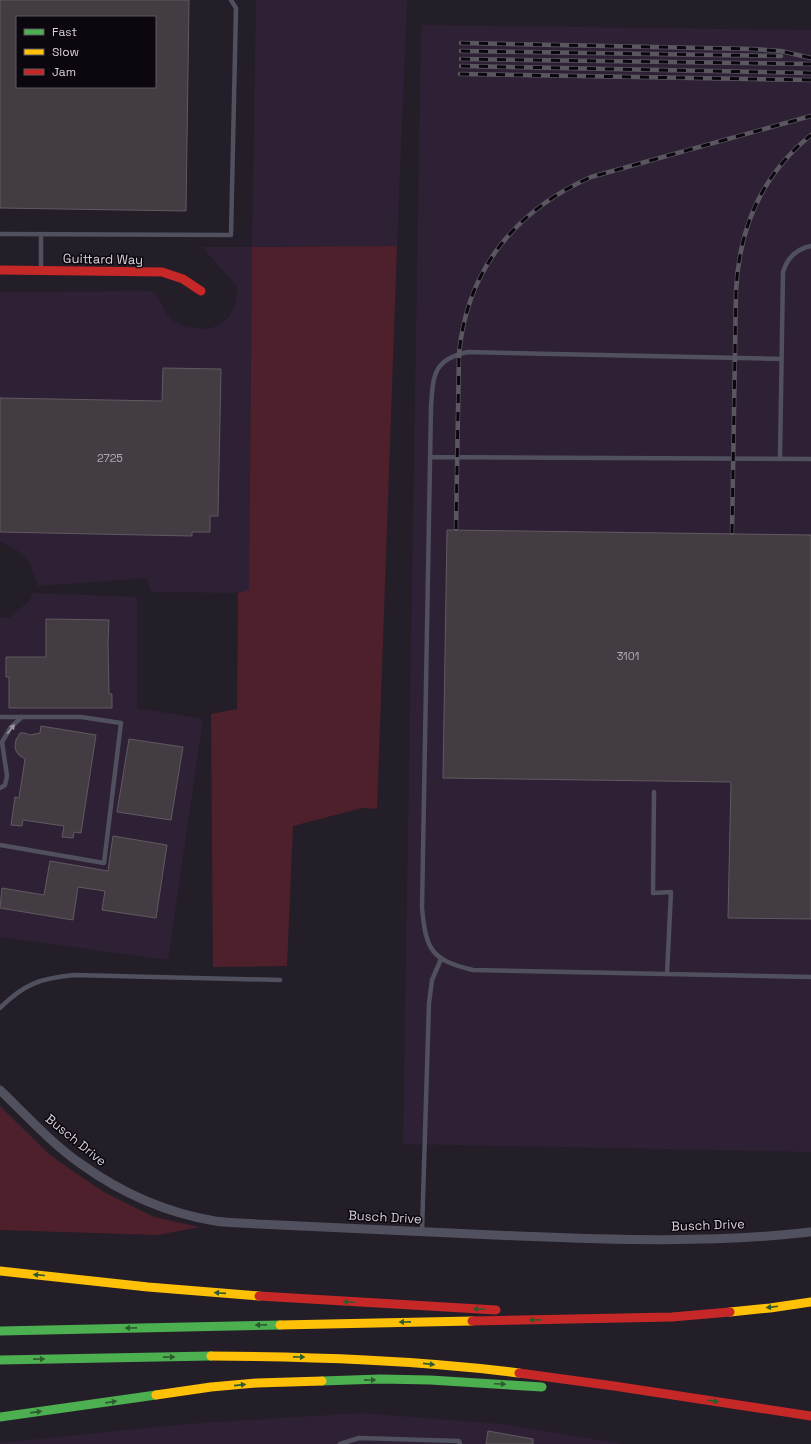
<svg xmlns="http://www.w3.org/2000/svg" width="811" height="1444" font-family="'Space Grotesk',sans-serif">
<rect width="100%" height="100%" fill="#241e28"/>
<path fill="#2e2135" d="M256,0H407L397,246L252,247L249,591L238,593L151,592L147,578L38,586L27,558L15,549L0,541V292L147,291L153,292L158,297L166,314L174,321L185,327L209,329L219,325L229,317L234,308L237,296V286L202,247H252Z
M421,25L811,30V1152L403,1144Z
M32,593L137,597V708L203,719L168,960L0,937V617L9,618L30,600Z
M361,1413L501,1424L624,1444H0V1443L186,1424Z"/>
<path fill="#4e202b" d="M397,246L377,809L362,808L293,826L287,966L213,967L211,714L237,709L238,593L249,590L252,247Z
M0,1106L49,1154L74,1172L104,1192L154,1217L199,1227L158,1235L0,1230Z"/>
<path fill="#433c43" stroke="#615a61" fill-rule="evenodd" d="M0,0H189L186,211L0,208ZM17,17H155V87H17Z
M163,368L221,369L218,516H210V532H192V536L0,532V398L162,401Z
M447,530L811,535V919L728,918L731,782L443,778Z
M46,619L109,620L108,641L109,694H112V708H9V677H6V657H46Z
M41,726L96,735L81,833L74,832L73,838L62,837L64,826L23,820L22,826L11,825L15,797L19,798L25,759L19,755L16,751L15,746L16,740L20,733H25L30,735L40,733Z
M129,739L183,747L171,820L117,812Z
M113,836L167,845L156,918L102,910L105,891L78,887L73,920L0,908L2,888L44,895L50,861L108,871Z
M488,1431L533,1439V1444H486Z"/>
<g fill="none" stroke-linecap="round" stroke-linejoin="round">
<path stroke="#51505e" stroke-width="4.5" d="M0,234L231,235L236,8L231,0
M41,234V270
M781,359L468,352C433,359 433,376 431,407L422,908C426,950 431,960 473,970L811,977
M430,457L811,459
M780,458L783,272C787,259 796,249 811,246
M0,717H81L121,723L104,863L0,845
M0,788L5,785L7,776L2,742L11,727L22,717
M654,792L653,893L671,892L667,974
M0,1008C24,984 41,978 74,975L280,980
M422,1232L429,1003L432,980L441,959
M340,1444L359,1438L459,1441L460,1444"/>
<path stroke="#51505e" stroke-width="9" d="M0,1090C26,1115 51,1143 81,1164C120,1192 167,1213 215,1221C229,1223 244,1223 258,1224C344,1228 431,1232 518,1236C615,1240 714,1243 811,1232"/>
<path stroke="#4caf50" stroke-width="9" d="M0,1331L280,1325
M0,1360L211,1356
M322,1381L380,1379L430,1380L542,1387
M0,1417L156,1395"/>
<path stroke="#ffc107" stroke-width="9" d="M0,1271L148,1287L259,1296
M730,1312L770,1308L811,1302
M280,1325L472,1321
M211,1356C314,1357 417,1360 519,1373
M156,1395L211,1387L257,1383L322,1381"/>
<path stroke="#c62828" stroke-width="9" d="M0,270L162,272L183,279L201,291
M259,1296L496,1310
M472,1321L672,1317L730,1312
M519,1373L614,1386L811,1416"/>
<g stroke="#5a5761" stroke-width="4.5">
<path id="rail" d="M461,43L752,49L781,51L811,58
M461,51L781,56
M461,59L811,64
M461,66L811,73
M460,74L811,80
M456,529L459,354C467,269 515,211 591,177L811,116
M732,533L736,291C739,229 761,175 811,135"/>
</g>
<use href="#rail" stroke="#0c070e" stroke-width="3" stroke-dasharray="9" stroke-linecap="butt"/>
</g>
<defs><path id="oneway-solid" d="M-6-.8H1V-3.2L6.5 0L1 3.2V.8H-6Z"/></defs>
<use fill="#9b97a3" href="#oneway-solid" transform="translate(11 729) rotate(-52)"/>
<g fill="#2c5b2f">
<use href="#oneway-solid" transform="translate(39 1275) rotate(-175)"/>
<use href="#oneway-solid" transform="translate(220 1293) rotate(-176)"/>
<use href="#oneway-solid" transform="translate(349 1302) rotate(-177)"/>
<use href="#oneway-solid" transform="translate(772 1307) rotate(173)"/>
<use href="#oneway-solid" transform="translate(479 1309) rotate(-177)"/>
<use href="#oneway-solid" transform="translate(535 1320) rotate(179)"/>
<use href="#oneway-solid" transform="translate(405 1322) rotate(179)"/>
<use href="#oneway-solid" transform="translate(261 1325) rotate(179)"/>
<use href="#oneway-solid" transform="translate(131 1328) rotate(179)"/>
<use href="#oneway-solid" transform="translate(169 1357) rotate(-1)"/>
<use href="#oneway-solid" transform="translate(299 1357) rotate(1)"/>
<use href="#oneway-solid" transform="translate(39 1359) rotate(-1)"/>
<use href="#oneway-solid" transform="translate(429 1364) rotate(6)"/>
<use href="#oneway-solid" transform="translate(370 1380) rotate(-1)"/>
<use href="#oneway-solid" transform="translate(500 1384) rotate(3)"/>
<use href="#oneway-solid" transform="translate(240 1385) rotate(-6)"/>
<use href="#oneway-solid" transform="translate(713 1401) rotate(9)"/>
<use href="#oneway-solid" transform="translate(111 1402) rotate(-8)"/>
<use href="#oneway-solid" transform="translate(36 1412) rotate(-8)"/>
</g>
<g text-anchor="middle" dominant-baseline="central" stroke-width="3" stroke-linejoin="round" paint-order="stroke">
<g font-size="11" fill="#b3acb6">
<text x="110" y="458">2725</text>
<text x="628" y="656">3101</text>
</g>
<g font-size="13" fill="#d8d1dc" stroke="#0c070e">
<text transform="translate(103 259) rotate(1)">Guittard Way</text>
<text transform="translate(76 1140) rotate(39)">Busch Drive</text>
<text transform="translate(385 1217) rotate(3)">Busch Drive</text>
<text transform="translate(708 1225) rotate(-2)">Busch Drive</text>
</g>
</g>
<rect x="16" y="16" width="140" height="72" fill="#0c070e" stroke="#5e5860"/>
<rect x="24" y="29" width="20" height="6" fill="#4caf50" stroke="#5e5860"/>
<text x="52" y="36" font-size="12" fill="#d8d1dc">Fast</text>
<rect x="24" y="49" width="20" height="6" fill="#ffc107" stroke="#5e5860"/>
<text x="52" y="56" font-size="12" fill="#d8d1dc">Slow</text>
<rect x="24" y="69" width="20" height="6" fill="#c62828" stroke="#5e5860"/>
<text x="52" y="76" font-size="12" fill="#d8d1dc">Jam</text>
</svg>
